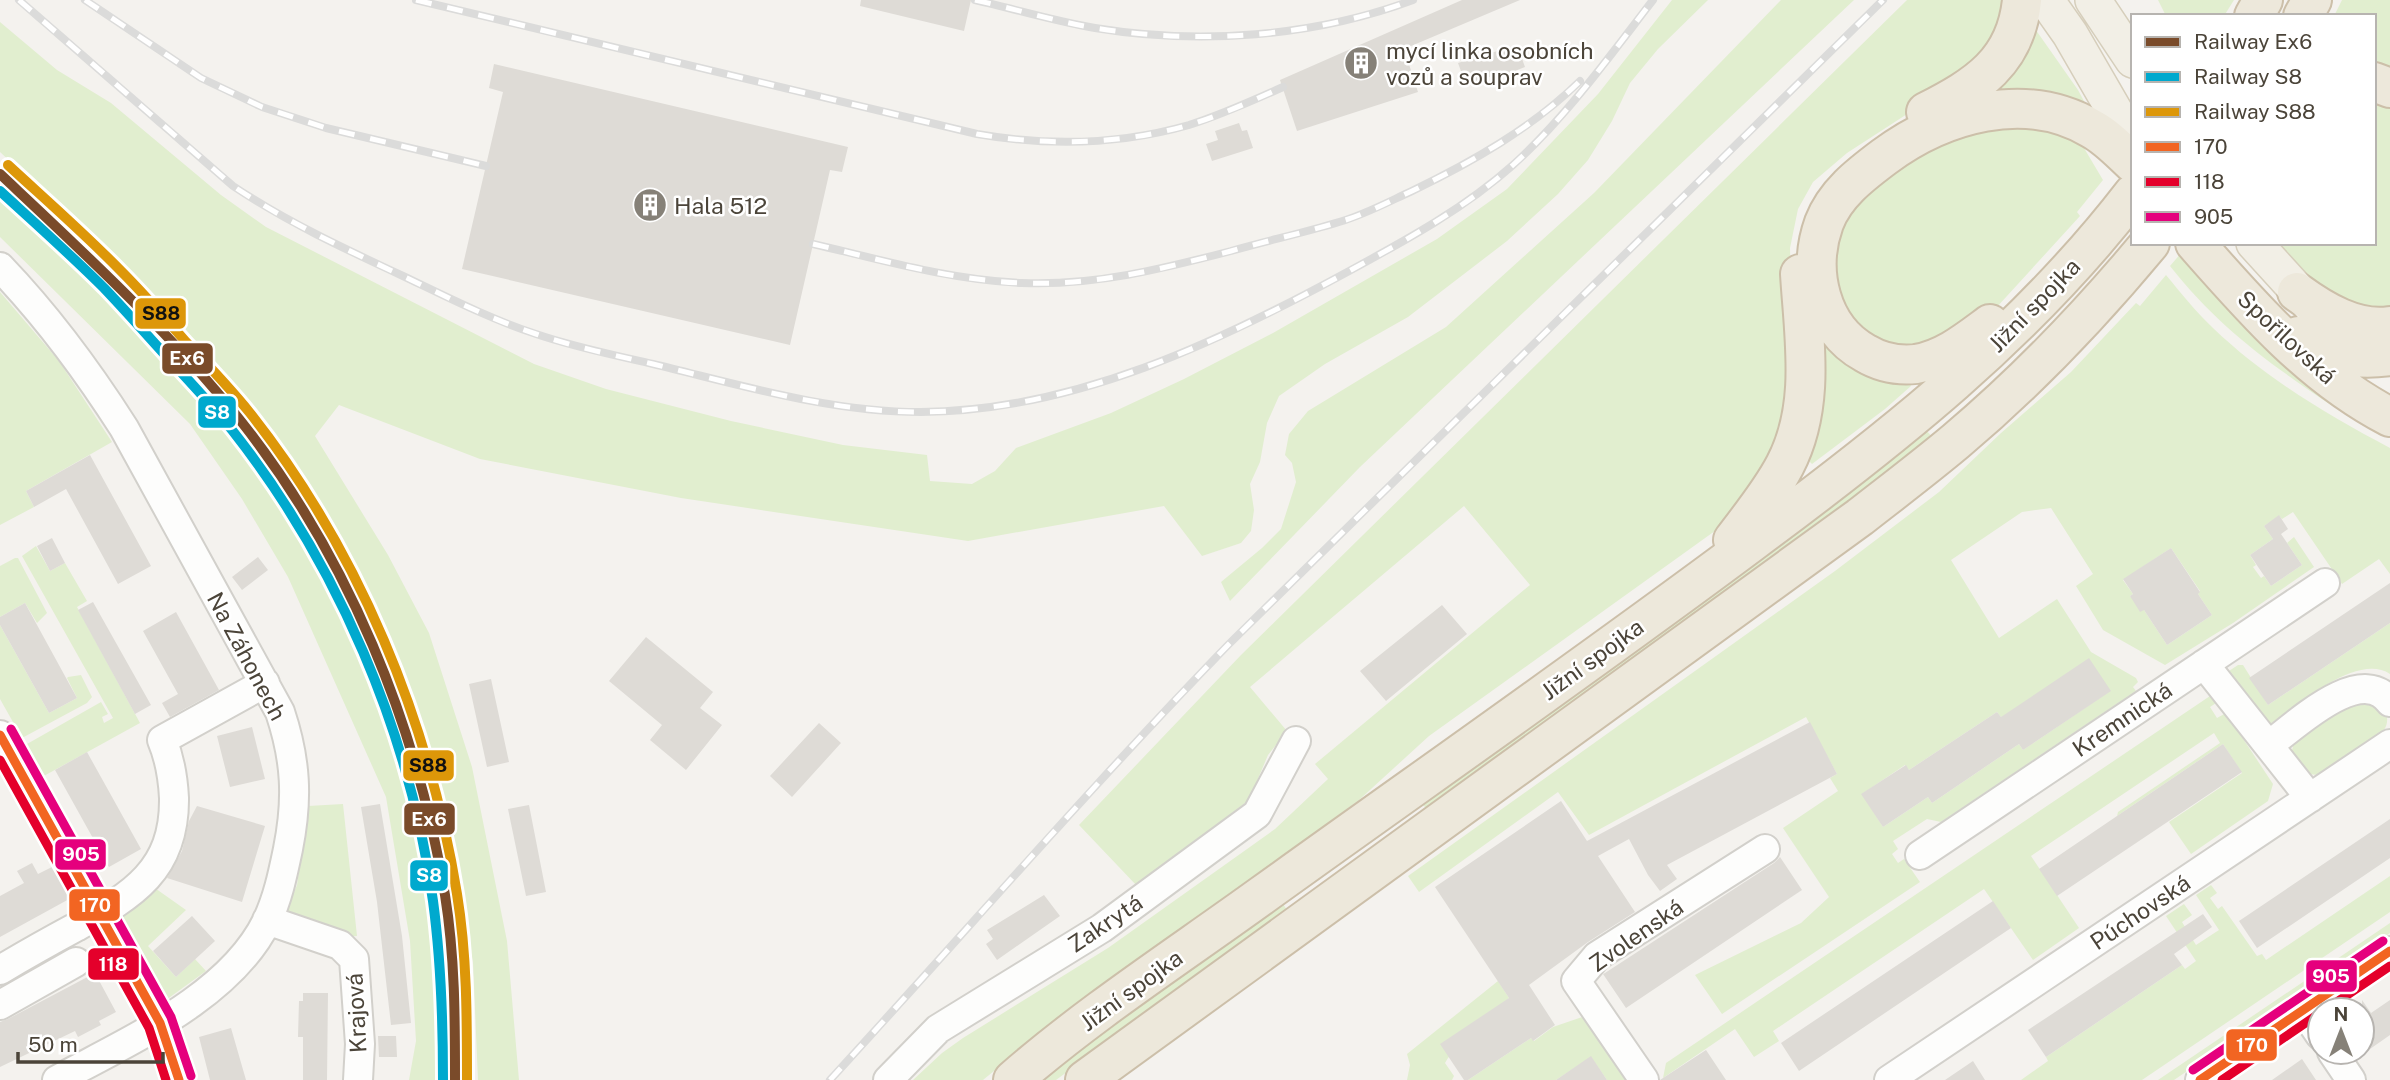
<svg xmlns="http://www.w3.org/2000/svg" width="2390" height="1080" font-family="'Public Sans',sans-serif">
<rect width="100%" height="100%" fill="#f4f2ee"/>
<path fill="#e1eecf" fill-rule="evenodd" d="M1672,0H1708L1658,49L1630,83L1612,121L1588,160L1558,194L1507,241L1408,317L1325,364L1279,396L1267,423L1260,462L1250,484L1254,510L1251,531L1241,543L1202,556L1164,506L968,541L681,498L480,459L339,405L315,436L388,555L429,633L472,767L507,941L519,1080H478L473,963L445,818L429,751L402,675L353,567L327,520L235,387L124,268L0,152V22L57,70L111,103L221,195L266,227L534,364L606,389L731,421L843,445L927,455L930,481L972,484L995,471L1016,448L1111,413L1184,379L1273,333L1437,239L1507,189L1598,94Z
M1781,0H1854L1360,467L1230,601L1221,582L1262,548L1281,529L1296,482L1292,463L1285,455L1289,434L1308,411L1446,327L1594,193Z
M1907,0H2001L2008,2L1989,52L1921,105L1847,153L1813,182L1798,209L1790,248L1794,412L1733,518L1429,736L1359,800L1044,1030L983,1080H913L942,1053L963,1038L1108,948L1275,829L1328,779L1315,764L1530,585L1464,506L1250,687L1287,731L1268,755L1249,800L1137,886L1079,825L1241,655Z
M2158,0H2234L2224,16H2166Z
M2342,0H2390V74L2374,69V16H2334Z
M2031,23L2078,90L2092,116L1994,96L1991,90Z
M2374,96L2390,103V315L2337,303L2269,243H2374Z
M2005,119L2085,137L2081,143L2103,180L2077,212L2080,216L1996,308L1945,344L1886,347L1837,307L1835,227L1898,162Z
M0,196C54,246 107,297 158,351C176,370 196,388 212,409C338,574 420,760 436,969C439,1006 439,1043 439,1080H409L416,1041L410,941L386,797L288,577L242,499L190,424L0,237Z
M2182,252L2341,407H2334C2270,364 2219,328 2170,266Z
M2166,275C2181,293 2196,312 2213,328C2264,377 2327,415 2390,448V574L2379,559L2342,584L2293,512L2282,519L2279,516L2264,526L2273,539L2250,555L2256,565L2253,567L2261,578L2264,576L2271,586L2302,565L2287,543L2294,537L2314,567L2233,623L2165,665L2103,630L2076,586L2093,574L2051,508L2022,512L1951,560L1999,638L2057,599L2091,652L2136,678L2138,682L2133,687L2136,691L1941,822L1927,819L1893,841L1898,849L1892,854L1898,863L1904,859L1920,882L1722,1014L1695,975L1801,923L1829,897L1783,828L1838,791L1830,778L1837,774L1806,717L1589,835L1558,792L1419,892L1408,876L1835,571L1939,492L2001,433L2071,372L2136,303L2140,306ZM2171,548L2200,591L2198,594L2212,615L2167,645L2144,610L2130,596L2133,594L2123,580ZM2110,691L2023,750L2019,744L1932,803L1928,797L1883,827L1862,794L1905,765L1909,770L1997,712L2001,717Z
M0,292L59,361L112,442L26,491L34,507L0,525Z
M1818,336L1909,382L1911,386L1885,409L1812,464L1808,460L1817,430Z
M1926,430L1933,438L1827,520L1427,809L1420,802Z
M36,546L50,571L65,563L87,601L77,607L140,723L42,777L26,745L27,744L101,702L108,714L102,717L104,723L113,718L22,556Z
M15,558H18L47,613L37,623L25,603L0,617V566Z
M2390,623V674C2357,652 2297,706 2270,724L2263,720L2229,671L2238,665H2243L2268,705Z
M0,625L49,713L77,698L67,678L68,677L81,675L92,697L87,703L22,738L0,699Z
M2210,696H2214L2219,701L2210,707L2217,718L2226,713L2273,784L2268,801L2191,854L2169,822L2242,773L2223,744L2117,816L2118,812L2220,743L2214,733L2031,856L2079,928L2033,960L1984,889L1773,1031L1779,1041L1754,1057L1735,1029L1663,1078L1666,1063Z
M2352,701L2385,708C2389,721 2388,728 2377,738L2320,775L2305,774L2291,754L2295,739Z
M343,804L357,936L342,937L283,918L297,885L308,806Z
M2390,876V912L2142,1080H2021L2048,1061L2046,1057L2182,965L2185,969L2196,961L2166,916L2184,904L2192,915L2182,922L2196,945L2219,930L2196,895L2211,885L2217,893L2210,898L2218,909L2222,906L2257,956L2262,954L2266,960Z
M152,886L186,910L148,946L176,977L195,959L206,971L166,1000L163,999L116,916Z
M1281,901L1287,910L1056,1080H1039L1082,1045Z
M2390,923V933L2174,1080H2158Z
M1498,981L1509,998L1448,1058L1445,1063L1454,1076L1452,1080H1407L1410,1065L1407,1054Z
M1588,1015L1587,1023L1625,1080H1607L1591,1057L1556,1080H1468L1531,1038L1534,1041L1553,1027Z"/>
<path fill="#dedbd6" d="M861,0H971L964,31L860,6Z
M1462,0H1520L1404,49L1418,92L1297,131L1280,80Z
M1517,45L1525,67L1492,80L1490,77L1466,85L1458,63Z
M494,64L848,147L842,172L830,170L790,345L462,269L503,92L489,88Z
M1239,123L1242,131L1247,130L1253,148L1212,161L1206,144L1218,140L1215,131Z
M90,455L151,566L118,584L66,489L34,507L26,491Z
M2279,515L2288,529L2281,534L2302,565L2271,586L2250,555L2273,539L2264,526Z
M52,538L65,563L50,571L37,546Z
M2171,548L2200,592L2198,594L2212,615L2167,645L2144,610L2140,612L2130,596L2133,594L2123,579Z
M258,557L268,570L242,590L232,577Z
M2390,583V623L2268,705L2249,678Z
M93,602L151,705L135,714L78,610Z
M25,603L77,698L49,713L0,625V617Z
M1442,605L1467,634L1386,701L1360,671Z
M176,612L219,690L170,717L162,703L178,694L143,631Z
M646,637L713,692L700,708L722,725L686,770L650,740L662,725L609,681Z
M2089,658L2111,691L2023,750L2019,744L1932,803L1928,797L1883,827L1861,794L1906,765L1909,770L1997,712L2001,717Z
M491,679L509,762L487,767L469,684Z
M1810,722L1837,774L1667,865L1677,879L1660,891L1648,875L1629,839L1598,856L1635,912L1588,942L1529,985L1555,1025L1533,1041L1531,1038L1468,1080H1464L1440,1044L1509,998L1435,887L1561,801L1587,841Z
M819,723L841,743L792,797L770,776Z
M252,727L265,779L230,787L217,736Z
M2223,744L2242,772L2057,896L2039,869Z
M87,752L141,849L109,867L55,770Z
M380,804L402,936L411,1023L391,1025L377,902L361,807Z
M529,805L546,892L526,896L508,809Z
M197,806L265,826L242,902L167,878L182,851L189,821Z
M2390,819V858L2257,948L2239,921Z
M1780,857L1802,890L1626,1008L1603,974L1605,973L1774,863Z
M32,863L38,874L54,866L71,898L0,937V896L24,883L17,871Z
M1044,895L1060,916L997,960L986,944L993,939L987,930Z
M1993,901L2011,928L1799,1071L1781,1043Z
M2203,914L2212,927L2174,954L2182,965L2046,1057L2028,1030Z
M192,916L215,941L176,977L153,951Z
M95,973L116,1012L99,1021L101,1025L78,1037L75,1031L0,1067V1022L8,1019Z
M303,993H328L327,1080H303V1037H298L299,1001H303Z
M2362,1000L2371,1013L2390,1000V1035L2370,1049L2362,1037Z
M231,1028L246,1080H210L199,1037Z
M378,1036H396L397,1057H379Z
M1706,1050L1726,1080H1660Z
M1591,1056L1607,1080H1556Z
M2302,1059L2316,1080H2272Z
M1973,1061L1985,1080H1945Z"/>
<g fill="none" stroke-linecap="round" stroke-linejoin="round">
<g stroke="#d2d0cb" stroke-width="32">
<path id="minor" d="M0,267C47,316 87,370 124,428L280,712C296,760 298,799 288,849C283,873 278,898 267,921C230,997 128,1041 57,1080
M2204,664L2310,798
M0,735L160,1023L179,1080
M2269,745C2295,726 2361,662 2390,702
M1920,855L2325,583
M267,920L340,945L354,959L360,1044L358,1080
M0,970C25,955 50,941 76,927C132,895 175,871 174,798C173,778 170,759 162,740L265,683
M0,1005L76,962
M2303,1010L2320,1035
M2332,1052L2351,1080
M888,1080L938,1029L1102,928L1257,814L1296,741
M1644,1080L1576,981L1597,956L1765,849
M1889,1080L2390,744
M2200,1080L2390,951"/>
</g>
<g stroke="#d6cebb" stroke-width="38">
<path id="major" d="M2046,0L2070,34L2133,143
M2093,0L2133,60
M2254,243L2316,311"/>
</g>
<g stroke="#ccbfa9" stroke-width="42">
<path id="highway" d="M2254,16L2263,0
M2303,16L2312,0
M2374,82L2390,88
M1926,112C1977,86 2016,62 2022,0
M2195,243C2253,309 2311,376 2390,417
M2297,292C2323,311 2356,331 2390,326
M1990,324C1967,341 1945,359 1916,364C1898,366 1880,362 1865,353C1820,328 1807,270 1824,223C1835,194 1860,175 1884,157C1942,114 2025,89 2092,129C2107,137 2120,151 2133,163
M2298,336C2327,355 2355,361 2390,356
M1733,540C1751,516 1771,492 1785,465C1816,406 1804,338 1800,274
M1013,1080C1090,1013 1178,956 1261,896C1425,778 1590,663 1752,542C1891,439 2026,333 2133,194
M1085,1080L1860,517C1892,492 1925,467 1956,441C2026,382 2091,314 2150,243"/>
</g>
<use href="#minor" stroke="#fdfdfc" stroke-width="28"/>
<use href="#major" stroke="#f2efe6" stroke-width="35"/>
<use href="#highway" stroke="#ede8db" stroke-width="38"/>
<g stroke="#dbdbda" stroke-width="8">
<path id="rail" d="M19,0L233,186C287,222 345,249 403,276C447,297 490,319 536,334C574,347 614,355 653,364C741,385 829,412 921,412C1075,411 1219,342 1351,270C1408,239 1465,208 1513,165C1566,117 1609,57 1653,0
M85,0L201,78L262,107L326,128L486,166
M416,0L977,134C1047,146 1119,145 1189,125C1221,115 1252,101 1283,87
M975,0C1015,9 1054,21 1095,28C1199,45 1314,37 1413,0
M813,244C882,260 950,280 1022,283C1094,286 1162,269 1231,251C1266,241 1303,233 1339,222C1364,215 1388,202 1412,191C1472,162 1532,128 1580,81
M830,1080C963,935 1092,785 1229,644L1883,0"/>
</g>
<use href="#rail" stroke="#fff" stroke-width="5" stroke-dasharray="16" stroke-linecap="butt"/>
<g stroke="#fff" stroke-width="14">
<path id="bus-1" d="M0,735L160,1023L179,1080
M2200,1080L2390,951"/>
</g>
<g stroke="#fff" stroke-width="14">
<path id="bus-2" d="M0,760L149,1028L166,1080
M2325,1010L2390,966
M2222,1080L2320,1013"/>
</g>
<g stroke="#fff" stroke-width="14">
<path id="bus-3" d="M11,729L171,1017L191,1076
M2193,1070L2383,941"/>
</g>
<use href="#bus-1" stroke="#f26522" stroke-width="9"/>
<use href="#bus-2" stroke="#e4002b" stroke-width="9"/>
<use href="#bus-3" stroke="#e5007d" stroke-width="9"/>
<g stroke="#fff" stroke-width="16">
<path id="rail-1" d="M0,174C83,252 168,330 240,420C348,556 417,725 445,895C455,957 455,1018 455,1080"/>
</g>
<g stroke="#fff" stroke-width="16">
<path id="rail-2" d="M0,191C35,223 71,255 104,288C126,311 147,335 168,358C190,382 212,405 232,430C337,563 410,732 433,901C441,960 443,1020 443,1080"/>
</g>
<g stroke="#fff" stroke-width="16">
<path id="rail-3" d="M8,165C46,200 85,234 121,271C144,294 165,318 186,342C208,365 230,388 250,413C359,551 429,721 457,894C467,955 467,1018 467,1080"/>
</g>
<use href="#rail-1" stroke="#7a4b2a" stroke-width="10"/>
<use href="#rail-2" stroke="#00a9ce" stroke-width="10"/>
<use href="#rail-3" stroke="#dd9709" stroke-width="10"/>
</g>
<defs>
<g id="building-disc" transform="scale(1.75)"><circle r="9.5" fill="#868178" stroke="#fff"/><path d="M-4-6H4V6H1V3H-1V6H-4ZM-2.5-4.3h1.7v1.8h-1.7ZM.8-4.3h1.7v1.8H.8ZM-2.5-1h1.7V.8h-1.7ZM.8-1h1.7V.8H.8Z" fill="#fff"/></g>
</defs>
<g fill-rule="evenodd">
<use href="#building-disc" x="1361" y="63"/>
<use href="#building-disc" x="650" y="205"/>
</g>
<g text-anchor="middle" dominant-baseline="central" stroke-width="5" stroke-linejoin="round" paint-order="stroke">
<g font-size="23" fill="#4b4439" stroke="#fff" text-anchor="start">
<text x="1386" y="50">mycí linka osobních<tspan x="1386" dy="26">vozů a souprav</tspan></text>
<text x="674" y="205">Hala 512</text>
</g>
<g font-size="23" fill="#4b4439" stroke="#fff">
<text transform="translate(2034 305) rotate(-46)">Jižní spojka</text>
<text transform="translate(2287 337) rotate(43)">Spořilovská</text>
<text transform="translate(247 656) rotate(62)">Na Záhonech</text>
<text transform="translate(1592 659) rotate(-36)">Jižní spojka</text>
<text transform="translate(2122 719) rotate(-34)">Kremnická</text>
<text transform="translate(2140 912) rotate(-34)">Púchovská</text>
<text transform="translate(1105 923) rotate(-34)">Zakrytá</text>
<text transform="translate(1636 935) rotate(-35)">Zvolenská</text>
<text transform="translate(1131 990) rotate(-36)">Jižní spojka</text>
<text transform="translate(356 1013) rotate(-93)">Krajová</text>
</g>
</g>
<g stroke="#fff" stroke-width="2.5">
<rect x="134" y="297" width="53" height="33" rx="7" fill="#dd9709"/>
<rect x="161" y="342" width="53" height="33" rx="7" fill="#7a4b2a"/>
<rect x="197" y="395" width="40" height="34" rx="7" fill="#00a9ce"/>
<rect x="402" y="749" width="53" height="33" rx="7" fill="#dd9709"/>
<rect x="403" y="802" width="53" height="34" rx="7" fill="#7a4b2a"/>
<rect x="54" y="838" width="53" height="33" rx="7" fill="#e5007d"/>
<rect x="409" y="859" width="40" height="33" rx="7" fill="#00a9ce"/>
<rect x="68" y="888" width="53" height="34" rx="7" fill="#f26522"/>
<rect x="87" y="947" width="53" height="34" rx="7" fill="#e4002b"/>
<rect x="2305" y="959" width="53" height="34" rx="7" fill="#e5007d"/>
<rect x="2225" y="1028" width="53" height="34" rx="7" fill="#f26522"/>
</g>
<g font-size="19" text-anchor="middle" font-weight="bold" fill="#fff">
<text x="187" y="365">Ex6</text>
<text x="217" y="419">S8</text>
<text x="429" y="826">Ex6</text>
<text x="81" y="861">905</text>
<text x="429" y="882">S8</text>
<text x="95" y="912">170</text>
<text x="113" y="971">118</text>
<text x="2331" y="983">905</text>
<text x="2252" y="1052">170</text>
</g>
<g font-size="19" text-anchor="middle" font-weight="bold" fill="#111">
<text x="161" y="320">S88</text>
<text x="428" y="772">S88</text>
</g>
<rect x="2131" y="14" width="245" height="231" fill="#ffffff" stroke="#b7b4b0" stroke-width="2"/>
<rect x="2145" y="37" width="35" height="10" fill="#7a4b2a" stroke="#b7b4b0" stroke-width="2"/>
<text x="2194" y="49" font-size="21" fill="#4b4439">Railway Ex6</text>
<rect x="2145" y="72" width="35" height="10" fill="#00a9ce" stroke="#b7b4b0" stroke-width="2"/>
<text x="2194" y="84" font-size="21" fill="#4b4439">Railway S8</text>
<rect x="2145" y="107" width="35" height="10" fill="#dd9709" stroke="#b7b4b0" stroke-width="2"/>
<text x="2194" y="119" font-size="21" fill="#4b4439">Railway S88</text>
<rect x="2145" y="142" width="35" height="10" fill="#f26522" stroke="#b7b4b0" stroke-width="2"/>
<text x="2194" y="154" font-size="21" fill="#4b4439">170</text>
<rect x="2145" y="177" width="35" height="10" fill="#e4002b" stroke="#b7b4b0" stroke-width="2"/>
<text x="2194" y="189" font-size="21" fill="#4b4439">118</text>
<rect x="2145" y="212" width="35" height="10" fill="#e5007d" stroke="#b7b4b0" stroke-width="2"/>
<text x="2194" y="224" font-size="21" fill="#4b4439">905</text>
<g transform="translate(2341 1031)"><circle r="33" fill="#ffffff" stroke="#b7b4b0" stroke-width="2"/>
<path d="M0-5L12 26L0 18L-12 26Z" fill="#868178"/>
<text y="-10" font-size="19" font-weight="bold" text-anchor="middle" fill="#4b4439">N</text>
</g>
<path d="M18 1052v10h145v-10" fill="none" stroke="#4b4439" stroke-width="3.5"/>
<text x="28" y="1052" font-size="21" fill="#4b4439" stroke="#ffffff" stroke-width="5" paint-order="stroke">50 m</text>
</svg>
